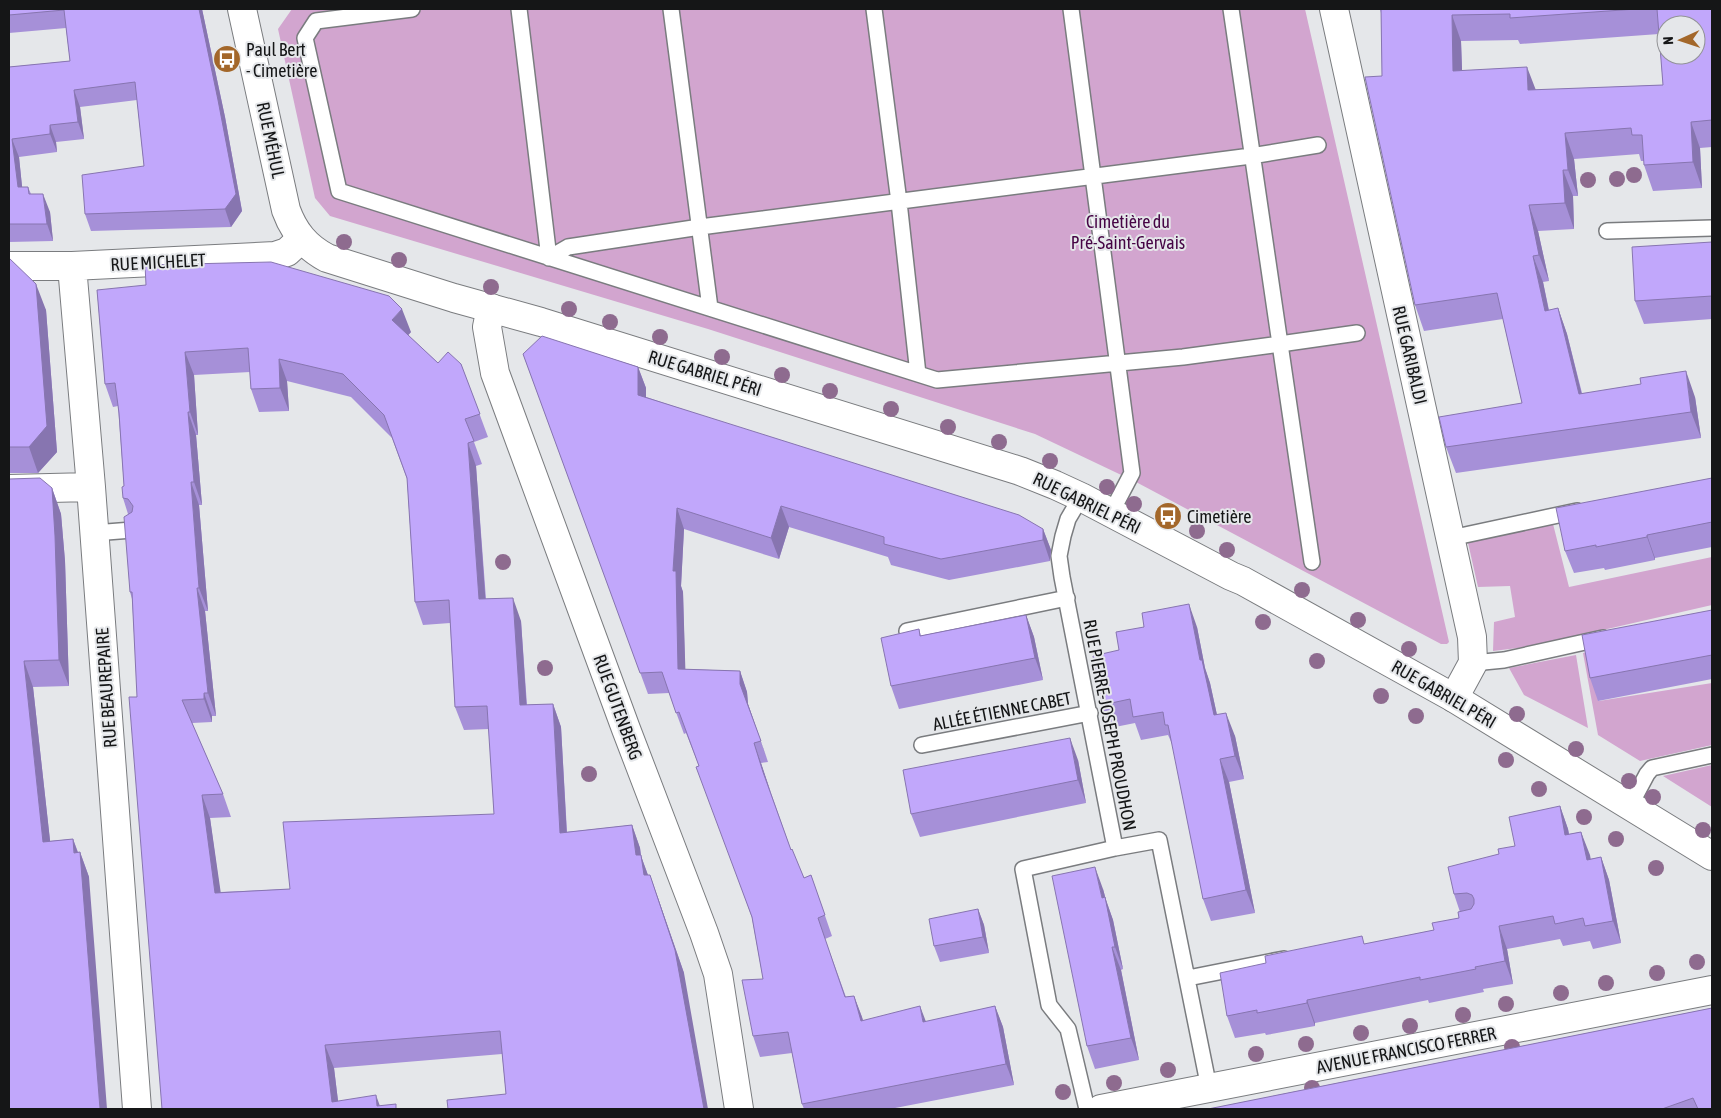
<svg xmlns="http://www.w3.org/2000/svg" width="1721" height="1118" font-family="'Asap Condensed',sans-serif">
<rect width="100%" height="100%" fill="#e5e7ea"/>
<path fill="#d2a5cf" d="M292,9H1305L1449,642L1447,644H1441L1136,482L1035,434L708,329L330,216L315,198L278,29Z
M1552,520L1569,587L1712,557V605L1533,646L1493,651L1494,622L1515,617L1510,586L1478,587L1466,534Z
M1624,644L1599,701L1712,683V745L1640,761L1598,735L1583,653Z
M1576,655L1588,728L1524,695L1509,668Z
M1712,765V807L1663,776Z"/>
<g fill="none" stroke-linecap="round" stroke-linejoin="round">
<g stroke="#7a7c7f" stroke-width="18">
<path id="lane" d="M412,9L316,21L305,38L339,191L937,380L1183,357L1280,344L1312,562
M519,9L549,258L568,247L700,227L1251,156L1318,145
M671,9L710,308
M874,9L899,202L918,374
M1071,9L1132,473L1111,513
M1231,9L1280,344L1357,333
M1607,231L1712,228
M1081,497L1068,519L1063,536L1059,556L1062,577L1115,848L1159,840L1209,1088
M94,533L132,530
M1451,538L1577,511
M907,631L1067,598
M1473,663L1504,660L1603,638
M922,745L1090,713
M1630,806L1647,774L1652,768L1712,755
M1188,978L1284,959
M1087,1109L1068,1029L1049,1005L1023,869L1115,848"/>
</g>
<g stroke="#7a7c7f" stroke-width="30">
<path id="street" d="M1334,9L1472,637L1473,663L1454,698
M9,266H72L275,256L287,252L301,239
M72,266L91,487L137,1109
M491,308L487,327L495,373L626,729L704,933L718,974L739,1109
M9,489L91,487
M1101,1109L1712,990"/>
</g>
<g stroke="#7a7c7f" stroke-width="30">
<path id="secondary" d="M242,9L286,210C294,232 306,247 327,258L454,298L541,322L1020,471L1055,485L1081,497L1231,576L1243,581L1454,698L1712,856"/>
</g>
<use href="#lane" stroke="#fff" stroke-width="15"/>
<use href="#street" stroke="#fff" stroke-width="28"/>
<use href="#secondary" stroke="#fff" stroke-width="28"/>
</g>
<g fill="#8e6b8f">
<circle cx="1634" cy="175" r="8"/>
<circle cx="1617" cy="179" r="8"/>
<circle cx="1588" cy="180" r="8"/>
<circle cx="344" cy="242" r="8"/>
<circle cx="399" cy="260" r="8"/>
<circle cx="491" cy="287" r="8"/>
<circle cx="569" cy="309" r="8"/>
<circle cx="610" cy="322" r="8"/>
<circle cx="660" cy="337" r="8"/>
<circle cx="722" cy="357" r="8"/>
<circle cx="782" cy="375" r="8"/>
<circle cx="830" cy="391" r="8"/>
<circle cx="891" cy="409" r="8"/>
<circle cx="948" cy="427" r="8"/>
<circle cx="999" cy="442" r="8"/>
<circle cx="1050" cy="461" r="8"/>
<circle cx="1107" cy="487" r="8"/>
<circle cx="1134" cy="504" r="8"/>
<circle cx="1197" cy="531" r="8"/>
<circle cx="1227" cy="550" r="8"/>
<circle cx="503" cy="562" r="8"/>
<circle cx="1302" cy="590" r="8"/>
<circle cx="1358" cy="620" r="8"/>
<circle cx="1263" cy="622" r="8"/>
<circle cx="1409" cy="649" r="8"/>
<circle cx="1317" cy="661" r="8"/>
<circle cx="545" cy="668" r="8"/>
<circle cx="1381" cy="696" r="8"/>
<circle cx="1517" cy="714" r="8"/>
<circle cx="1416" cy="716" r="8"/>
<circle cx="1576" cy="749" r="8"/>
<circle cx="1506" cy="760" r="8"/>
<circle cx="589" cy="774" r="8"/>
<circle cx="1629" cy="781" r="8"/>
<circle cx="1539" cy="789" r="8"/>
<circle cx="1653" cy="797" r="8"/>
<circle cx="1584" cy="817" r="8"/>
<circle cx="1703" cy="830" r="8"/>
<circle cx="1616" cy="839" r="8"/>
<circle cx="1656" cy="868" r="8"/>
<circle cx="1697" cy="962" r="8"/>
<circle cx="1657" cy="973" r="8"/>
<circle cx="1606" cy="983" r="8"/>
<circle cx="1561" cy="993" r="8"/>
<circle cx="1506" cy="1004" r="8"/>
<circle cx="1463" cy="1015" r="8"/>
<circle cx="1410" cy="1026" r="8"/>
<circle cx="1361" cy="1033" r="8"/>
<circle cx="1306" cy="1044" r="8"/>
<circle cx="1512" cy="1047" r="8"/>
<circle cx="1256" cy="1054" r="8"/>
<circle cx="1168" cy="1070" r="8"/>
<circle cx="1114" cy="1083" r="8"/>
<circle cx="1312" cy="1088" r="8"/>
<circle cx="1063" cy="1092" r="8"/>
</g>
<path fill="#a690d8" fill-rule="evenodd" d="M9,9H202L225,117L242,211L231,227L91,231L85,214L144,166L137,100L80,107L84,139L56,142L57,152L19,157L22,187H28L31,194L50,212L53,241L9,242V67L70,61L66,28L9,33Z
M1380,9H1712V147L1700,148L1702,188L1653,191L1644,165V161H1641L1639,154L1574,159L1578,196H1573L1574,229L1538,231L1549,281L1543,282L1549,310L1558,308L1567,334L1582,393L1695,397L1701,438L1456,473L1446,447L1522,403L1503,319L1424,331L1415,305L1382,76L1381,13ZM1659,34L1663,85L1536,90L1462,70L1461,41L1518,40L1520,44Z
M1712,242V319L1644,324L1635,301Z
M9,258L46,310L57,452L38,473H9Z
M97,290L411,332L408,335L438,363L461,364L488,437L474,442L482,464L476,466L486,599L521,621L527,705L553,704L561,727L567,832L632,825L640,848L641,856L648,875L658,898L684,973L506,1094L502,1054L334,1068L338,1101L380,1106L397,1109H162L132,599L130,592L128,514L123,498L124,486L118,406L113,407L105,384ZM250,372L251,389L259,412L289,411L287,381L351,397L392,438L407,479L415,602L423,625L450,623L455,707L464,730L489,729L494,814L290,889L220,892L210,818L231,817L223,794L192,723L212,722V716H216L205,611H208L199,505H202L196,435H198L194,375Z
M523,354L638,367L646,388V397L1043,529L1051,550L1050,561L949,580L891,565L888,557L789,527L779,559L684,529L681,586L683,592L685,669L740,671L747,692L748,704L768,762L761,763L771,793L791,850L804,878L811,875L832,936L825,939L846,997L854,996L863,1020L926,1022L995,1006L1003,1027L1014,1085L890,1109H804L802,1104L792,1053L760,1057L753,1036L763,979L752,918L699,766L686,733L684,734L669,693L648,694Z
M1712,478V547L1655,558V560L1605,570L1604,568L1574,573L1565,551Z
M9,479L52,488L61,514L65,561L69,686L33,687L50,841L73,839L78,852H80L89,877L9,1109Z
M1712,610V679L1598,701L1590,678Z
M1026,615L1034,637L1043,680L899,709L891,686L919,629L921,636Z
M1144,627H1197L1205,668L1210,683L1217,715L1235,736L1244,779L1229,782L1255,913L1211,921L1203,899L1173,746L1168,735L1141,740L1135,723L1110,728L1102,705L1119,650Z
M1078,760L1086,803L920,837L911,814Z
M1560,806L1568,829L1569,834L1581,832L1590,859L1601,857L1609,880L1621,943L1593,949L1590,941L1563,946L1560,939L1507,949L1513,984L1483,989L1484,992L1429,1003L1428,1000L1315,1023V1026L1266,1035L1265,1033L1235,1038L1227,1016L1365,944L1434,930L1459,918L1460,912L1454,894L1499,854L1515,846Z
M1103,889L1106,900L1113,920L1123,969L1121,970L1139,1060L1095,1069L1087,1046Z
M978,909L984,925L989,953L940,962L934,946Z
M1712,1008V1109H1208Z"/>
<path fill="#8775b0" d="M199,9H202L225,117L242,211L231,227L225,209Z
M1452,15L1461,41L1463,97L1453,71Z
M1527,67L1537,93L1528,90Z
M74,90L80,107L84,139L78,122Z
M1691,122L1700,148L1702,188L1693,162Z
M50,125L56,142L57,152L50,134Z
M1565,133L1574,159L1578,196L1568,170Z
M12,139L19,157L24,205L18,187Z
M1563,170L1573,196L1574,229L1565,203Z
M43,194L50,212L53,241L47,224Z
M1529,205L1538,231L1549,281L1539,255Z
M1533,256L1543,282L1554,337L1545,311Z
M36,284L46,310L57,452L38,473L29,447Z
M1558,308L1567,334L1588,420L1579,394Z
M402,309L411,332L401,343L392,320Z
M185,352L194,375L198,435L190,412Z
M279,359L287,381L289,411L280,388Z
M638,367L646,388V416L638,395Z
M1686,371L1695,397L1701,438L1691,412Z
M188,412L196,435L202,505L194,482Z
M468,443L476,466L487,622L479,599Z
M191,482L199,505L208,611L199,588Z
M52,488L61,514L65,561L69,686L59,660Z
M781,506L789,527L779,559L771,538Z
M677,508L684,529L681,586L683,592L686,690L678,669L673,571Z
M1043,529L1051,550L1050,561L1043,540Z
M1647,535L1655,558V560L1647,537Z
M197,588L205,611L216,716L208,693Z
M513,598L521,621L528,728L520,705Z
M1189,604L1197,627L1205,668L1210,683L1222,738L1214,715L1200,660Z
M1026,615L1034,637L1043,680L1035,658Z
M24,661L33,687L53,867L43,842Z
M740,671L747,692L748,704L768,762L740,684Z
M204,693L212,716V722L204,699Z
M553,704L561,727L568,856L560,833Z
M1226,713L1235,736L1244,779L1235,756Z
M1070,738L1078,760L1086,803L1078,780Z
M754,743L761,763L771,793L763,772Z
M1220,759L1229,782L1255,913L1246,890Z
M202,795L210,818L224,915L215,893Z
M1560,806L1568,829L1573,857L1565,835Z
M632,825L640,848L641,856L649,878L644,875L636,855Z
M1581,832L1590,855L1595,882L1587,860Z
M73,839L80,859V852L89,877L107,1109H100Z
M1601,857L1609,880L1621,943L1613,921Z
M1095,867L1103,889L1106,900L1113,920L1123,969L1115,947L1102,898Z
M650,875L684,973L708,1109H704Z
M978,909L984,925L989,953L983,937Z
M1499,926L1507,949L1513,984L1505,961Z
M1112,947L1121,970L1139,1060L1131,1038Z
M854,996L862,1017L868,1041L861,1021Z
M1307,1000L1315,1023V1026L1307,1003Z
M920,1006L928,1027L923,1022Z
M995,1006L1003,1027L1014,1085L1006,1064Z
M325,1045L334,1068L339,1109L332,1102Z
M376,1095L381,1109L377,1106Z"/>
<path fill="#c1a7fb" stroke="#8775b0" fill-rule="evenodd" d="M9,9H199L218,100L236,194L225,209L85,214L82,175L144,166L135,82L74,90L78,122L50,125V134L12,139L18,187H28L29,194H43L47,224H9V67L70,61L64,10L9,15Z
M1381,9H1636L1510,18V14L1452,15L1453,71L1527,67L1528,90L1663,85L1657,9H1712V120L1691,122L1693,162L1644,165L1642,135H1632L1631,128L1565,133L1568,170H1563L1565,203L1529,205L1539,255L1533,256L1545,311L1558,308L1579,394L1641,384L1640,378L1686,371L1691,412L1446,447L1439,417L1522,403L1497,293L1415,305L1365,77L1382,76ZM1666,25H1696V55H1666Z
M1712,242V296L1635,301L1632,247Z
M9,258L36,284L47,426L29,447H9Z
M271,262L389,296L402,309L392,320L438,363L448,352L461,364L480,414L465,419L474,441L468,443L479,599L513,598L520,705L553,704L560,833L632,825L636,855H641L644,875H650L675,950L704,1109H448L447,1100L506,1094L500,1031L325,1045L332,1102L376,1095L377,1106L396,1104V1109H162L129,697H137L132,592H130L124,517L132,512L133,506L128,499L123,498L122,487L124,486L119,413L115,383L105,384L97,290L146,285L145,265ZM248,348L251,389L280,388L279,359L343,374L384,415L407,478L415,602L449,600L455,707L487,706L494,814L283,822L290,889L215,893L202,795L223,794L182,700L204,699V693H208L197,588H199L191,482H194L188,412H190L185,352Z
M542,336L638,367V395L1019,515L1043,529V540L941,559L884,544V537L781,506L771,538L677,508L673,571H676L678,669L740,671V684L761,741L754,743L763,772L791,850L792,849L804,878L811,875L825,915L818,918L845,997L854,996L861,1021L920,1006L923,1022L995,1006L1006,1064L802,1104L788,1032L753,1036L742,980L763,979L752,917L696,767L699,766L679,712L676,713L662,672L640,673L523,354Z
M40,478L52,488L55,536L59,660L24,661L43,842L73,839L74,853L80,852L100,1109H9V479Z
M1712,478V522L1647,535V537L1596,547V545L1565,551L1556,508Z
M1189,604L1200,660H1202L1214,715L1226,713L1235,756L1220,759L1246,890L1203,899L1168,725H1165L1163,712L1133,717L1130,699L1102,705L1093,656L1119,650L1116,632L1144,627L1142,613Z
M1712,610V655L1590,678L1582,635Z
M1026,615L1035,658L891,686L881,638L919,629L920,636Z
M1070,738L1078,780L911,814L903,770Z
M1560,806L1565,835L1581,832L1587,860L1601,857L1613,921L1585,926L1583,918L1555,924L1553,916L1499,926L1505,961L1475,967L1476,969L1420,980V977L1307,1000V1003L1257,1013V1010L1227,1016L1220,973L1266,963L1265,956L1362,936L1364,944L1434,930L1432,923L1459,918L1458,912L1471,909L1474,904V899L1472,895L1467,893L1454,894L1448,867L1499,854L1498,849L1515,846L1509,817Z
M1095,867L1102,898L1105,897L1115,947H1112L1131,1038L1087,1046L1052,876Z
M978,909L983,937L934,946L929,919Z
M1712,1008V1109H1698L1693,1098L1662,1109H1208Z"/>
<defs>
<g id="bus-disc" transform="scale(1.4375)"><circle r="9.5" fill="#a3672a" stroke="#e5e7ea"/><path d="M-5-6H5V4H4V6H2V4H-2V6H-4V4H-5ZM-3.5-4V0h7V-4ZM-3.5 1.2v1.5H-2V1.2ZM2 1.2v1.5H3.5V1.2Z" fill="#fff"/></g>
</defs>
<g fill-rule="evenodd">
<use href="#bus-disc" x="227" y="59"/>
<use href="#bus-disc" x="1168" y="516"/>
</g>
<g text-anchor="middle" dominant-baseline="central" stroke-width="4" stroke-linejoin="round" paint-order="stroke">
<g font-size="18" fill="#151617" stroke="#e5e7ea" text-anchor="start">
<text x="246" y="49">Paul Bert<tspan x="246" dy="21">- Cimetière</tspan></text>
<text x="1187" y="516">Cimetière</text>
</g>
<g font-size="18" fill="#151617" stroke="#e5e7ea">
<text transform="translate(271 140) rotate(78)">RUE MÉHUL</text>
<text transform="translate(158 262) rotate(-3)">RUE MICHELET</text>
<text transform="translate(1410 355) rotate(77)">RUE GARIBALDI</text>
<text transform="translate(705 373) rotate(17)">RUE GABRIEL PÉRI</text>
<text transform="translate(1087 503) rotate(26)">RUE GABRIEL PÉRI</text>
<text transform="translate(106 688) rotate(-94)">RUE BEAUREPAIRE</text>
<text transform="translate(1444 694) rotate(30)">RUE GABRIEL PÉRI</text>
<text transform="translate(618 707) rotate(70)">RUE GUTENBERG</text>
<text transform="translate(1002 711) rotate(-11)">ALLÉE ÉTIENNE CABET</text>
<text transform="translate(1110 725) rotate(79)">RUE PIERRE-JOSEPH PROUDHON</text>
<text transform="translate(1406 1050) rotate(-11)">AVENUE FRANCISCO FERRER</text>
</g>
<g font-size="18" fill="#460545" stroke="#e5e7ea">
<text x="1128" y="221">Cimetière du<tspan x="1128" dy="21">Pré-Saint-Gervais</tspan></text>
</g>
</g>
<rect width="1721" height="1118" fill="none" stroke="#151617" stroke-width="20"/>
<g transform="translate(1681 40) rotate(267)"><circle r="24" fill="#e5e7ea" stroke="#929396"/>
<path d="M0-4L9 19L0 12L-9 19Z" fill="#a3672a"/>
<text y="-8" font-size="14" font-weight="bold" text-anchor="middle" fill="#151617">N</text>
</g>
</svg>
